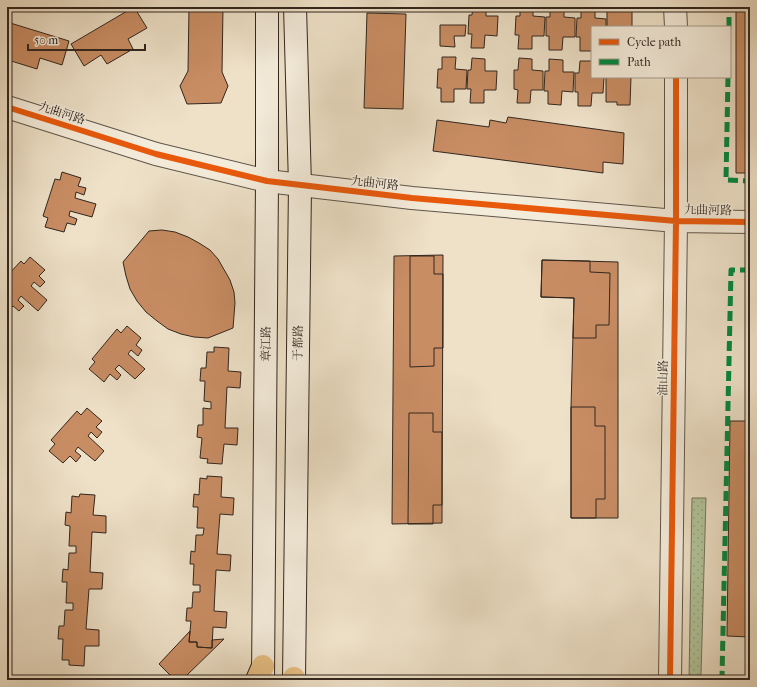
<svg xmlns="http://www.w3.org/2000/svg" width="757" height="687" font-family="'IM FELL French Canon','Noto Serif SC',serif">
<defs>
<pattern id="green-dots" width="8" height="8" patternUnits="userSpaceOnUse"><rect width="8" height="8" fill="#b2c49b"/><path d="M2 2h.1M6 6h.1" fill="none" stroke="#9aa885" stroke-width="1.8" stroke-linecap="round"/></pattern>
</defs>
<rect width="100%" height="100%" fill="#eee1c8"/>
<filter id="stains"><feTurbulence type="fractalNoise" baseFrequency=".005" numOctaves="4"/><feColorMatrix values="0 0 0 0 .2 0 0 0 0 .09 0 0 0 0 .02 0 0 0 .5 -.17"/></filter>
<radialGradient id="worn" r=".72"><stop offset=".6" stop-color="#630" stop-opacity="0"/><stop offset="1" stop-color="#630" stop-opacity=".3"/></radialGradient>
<path fill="url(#green-dots)" stroke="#72755d" d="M692,498H706L701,675L704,680H689Z"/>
<path fill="#c98d64" stroke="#31261f" d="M134,7L147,28L128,39L133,49L107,64L101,55L84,66L71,44Z
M189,7H223L222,72L228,86L221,103L187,104L180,86L188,71Z
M473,7H486V16H498L497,36L485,35L484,48H471L472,34H468L469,15H472Z
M520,7H533V16L545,17L544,36H532V49H518L519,35H515L516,16H520Z
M550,7H564V17L575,18V37H563L562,50H549V36H546V17H550Z
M581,7H595V18L606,19V27H592V51H580V37H576L577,18H581Z
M607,7H632V27H607Z
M736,7H750V173H736Z
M367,13L406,14L403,109L364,108Z
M7,22L69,41L62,65L40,58L37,69L8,60L11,50L7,48Z
M440,25H466L465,36H454L455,47L440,46Z
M442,57H456L455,69L467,70L466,89H454V102H441V88H437L438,69H442Z
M472,58L485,59V71H497L496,90H484V103H470L471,89H467L468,70H471Z
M519,58L532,59V70L543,71V90H531L530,103H517L518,90L514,89V70H518Z
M549,59L563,60V72H574L573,92L562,91L561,105L548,104V91H544L545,71H549Z
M580,61H592V77H604L603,93H592L591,106H578V92H575V73H579Z
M606,77H631L630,105H617V102H606Z
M508,117L624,133L623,164L603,162V173L433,151L437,120L489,127L490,120L506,123Z
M62,172L81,178L78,186L86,188L84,195L76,192L75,198L96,204L92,217L70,211L69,216L77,219L75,225L67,223L64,232L45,227L48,218L43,216L55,179L60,180Z
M162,230L175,232L188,237L199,243L210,250L218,259L230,280L234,292L235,303L233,328L208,338L194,337L181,334L168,329L157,321L146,312L137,301L130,289L126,276L123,262L149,231Z
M443,255L442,523L392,524L394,256Z
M410,256H434V274H443V348H434V366L410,367Z
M30,257L45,270L39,276L45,282L40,287L34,282L31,286L47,300L38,311L21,296L18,300L24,306L19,311L13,306L7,312V276L21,261L24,264Z
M542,260L590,261V272L610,273L609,325H596V338H573L574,298L541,297Z
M542,260L618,262V518H571V407L574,298L541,297Z
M127,326L141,338L136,345L142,350L138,356L131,350L128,354L145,369L135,379L119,365L115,369L121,375L117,380L110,374L104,382L89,369L95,362L92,359L117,329L121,333Z
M214,347L229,348L228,371L241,372L240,388L227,387L225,428H238L237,445L224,444L222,464L207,463L208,459L200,458L202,438L197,437L198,425H203V408L211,409V402L204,401L205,381H200L201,368H206L207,352H214Z
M571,407H595V426H605V499H596V518H571Z
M87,408L102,421L96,427L102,432L97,438L91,432L88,436L104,451L95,461L78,447L75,451L81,456L76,462L70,456L63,463L49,451L55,444L51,440L77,411L81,415Z
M409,413H433V432H442V505H433V524H408Z
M730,421H750V637L727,636Z
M207,476L222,477L221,497L234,498L233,515L220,514L217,554L231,555L230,571L216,570L214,611L227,612L226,628L213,627L212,648L197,647V642H189L191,621H186L187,608H192L193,592H200V585H193L194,564H190L191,551L195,552L196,535H203L204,528H197L198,507H193L194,494L199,495L200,478L207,479Z
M80,494L95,495L93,515L106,516V533L92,532L90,572L103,573L102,589H89L86,629L99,630V646H85L84,666L69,665V660H62L63,639H58L59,626H64L65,610H73V603H66L67,582H62L63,569L68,570L69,553H76V546H69L70,526L65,525L66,512L71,513L72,496L79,497Z
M190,631L189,642H197V647L212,648V640L224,639L184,678L170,675L159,664Z"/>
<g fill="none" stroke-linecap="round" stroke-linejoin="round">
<g stroke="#605549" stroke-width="24">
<path id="tertiary" d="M675,7L676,27
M7,107L156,154L267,181L412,198L676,221L750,222
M670,680L676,221V77"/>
</g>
<g stroke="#31261f" stroke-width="24">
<path id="secondary" d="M263,680L267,181V7
M294,680L300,185L295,7"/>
</g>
<g stroke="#31261f" stroke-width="24">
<path id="trunk" d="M294,678V680
M257,680L263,666"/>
</g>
<use href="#tertiary" stroke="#f4ecdb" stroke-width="22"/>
<use href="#secondary" stroke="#f4ecdb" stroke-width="22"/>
<use href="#trunk" stroke="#e7c084" stroke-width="22"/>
<path stroke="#00873e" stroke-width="5" stroke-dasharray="10 5" stroke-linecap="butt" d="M729,27V7
M728,77L726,180L750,181
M750,270H731L722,677L750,679"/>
<g stroke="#f4ecdb" stroke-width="8">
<path id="cycleway" d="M7,107L156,154L267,181L412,198L676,221L750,222
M670,680L676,221V77"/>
</g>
<use href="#cycleway" stroke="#e8590c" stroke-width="6"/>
</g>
<g text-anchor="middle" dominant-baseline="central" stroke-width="3" stroke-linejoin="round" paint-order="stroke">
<g font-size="12" fill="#31261f" stroke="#f4ecdb">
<text transform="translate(62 113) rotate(18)">九曲河路</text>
<text transform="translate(375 183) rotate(6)">九曲河路</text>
<text transform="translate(708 210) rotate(1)">九曲河路</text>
<text transform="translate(298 343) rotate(-89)">于都路</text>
<text transform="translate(266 344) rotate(-90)">章江路</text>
<text transform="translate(663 378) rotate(-89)">油山路</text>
</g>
</g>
<rect width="757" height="687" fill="none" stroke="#eee1c8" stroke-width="24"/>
<rect x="8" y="8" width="741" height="671" fill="none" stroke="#31261f" stroke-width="2"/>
<rect x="12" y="12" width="733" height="663" fill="none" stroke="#31261f"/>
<rect x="591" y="26" width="140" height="52" fill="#f4ecdb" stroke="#a69d90"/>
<rect x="599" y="39" width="20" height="6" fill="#e8590c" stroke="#a69d90"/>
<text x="627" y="46" font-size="12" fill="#31261f">Cycle path</text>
<rect x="599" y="59" width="20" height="6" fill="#00873e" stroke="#a69d90"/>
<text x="627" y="66" font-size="12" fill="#31261f">Path</text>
<path d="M28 44v6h117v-6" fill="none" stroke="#31261f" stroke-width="2"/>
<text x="34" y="44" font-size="12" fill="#31261f" stroke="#f4ecdb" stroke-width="3" paint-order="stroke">50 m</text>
<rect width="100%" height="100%" filter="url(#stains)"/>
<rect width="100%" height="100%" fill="url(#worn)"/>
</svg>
